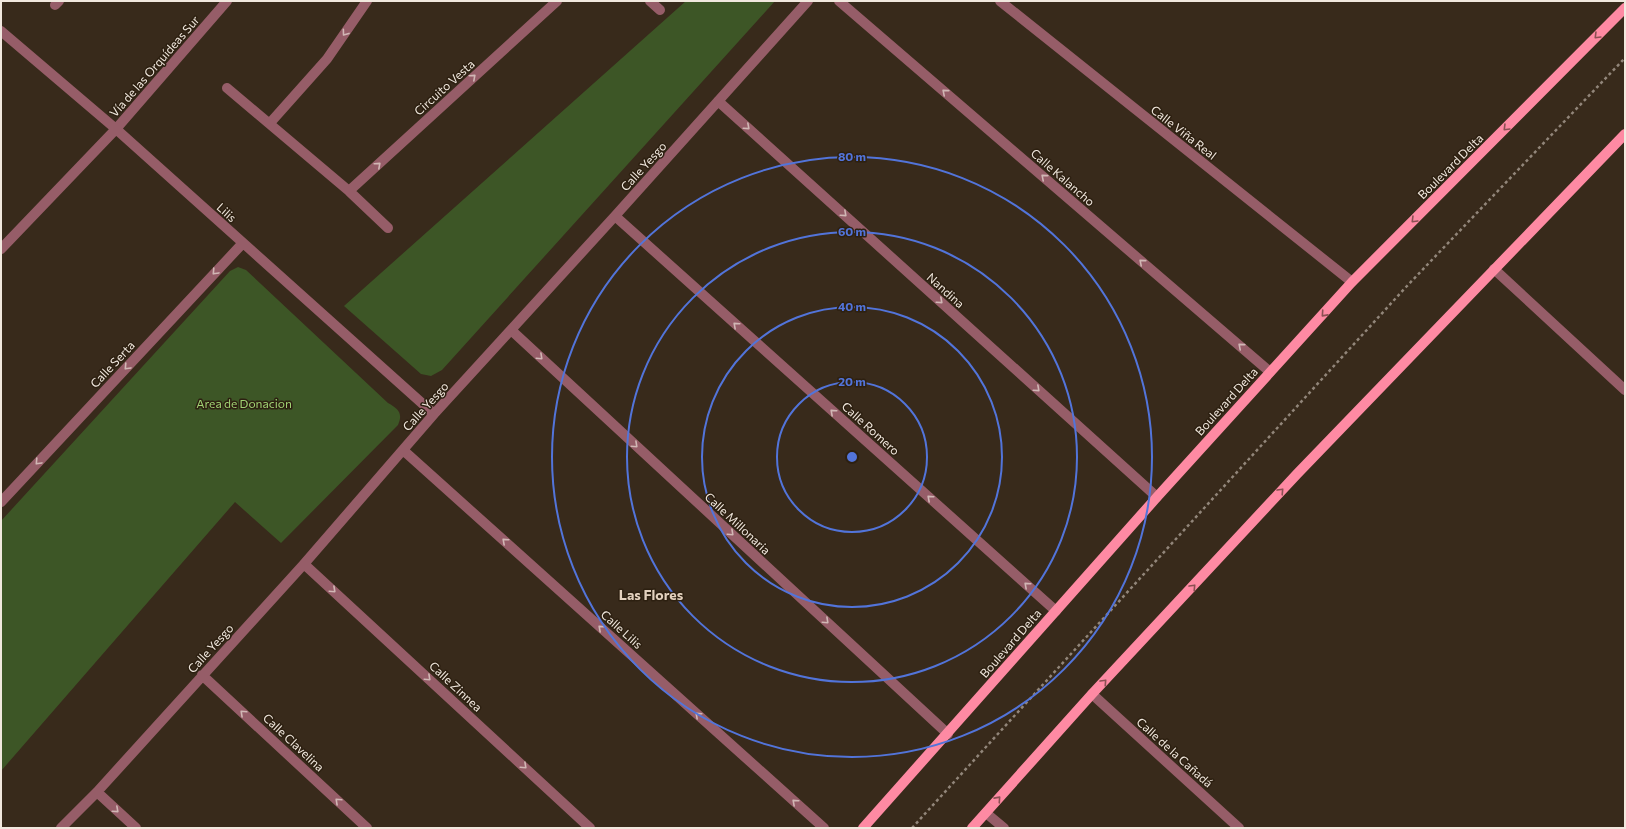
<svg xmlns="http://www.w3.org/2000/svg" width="1626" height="829" font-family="Commissioner,sans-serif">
<rect width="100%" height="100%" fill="#382a1b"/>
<path fill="#3d5626" d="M686,1H775L442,370L431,376L421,374L344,306Z
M238,267L246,270L388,403C399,409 403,414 398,425L281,543L235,502L1,771V521L230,271Z"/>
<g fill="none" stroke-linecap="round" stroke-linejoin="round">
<path stroke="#92867a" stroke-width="2.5" stroke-dasharray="3 3" stroke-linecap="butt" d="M912,828L1406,287L1625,58"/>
<path stroke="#965d68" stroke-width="10" d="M650,1L660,10
M839,1L1270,372
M1000,1L1352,282
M55,5L59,1
M1,31L116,129L434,414
M227,88L349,191L388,228
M718,101L1157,497
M270,123L327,59L367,1
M349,191L557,1
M615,216L1056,611
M1,249L116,129L227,1
M1494,269L1625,390
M511,330L948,734
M403,450L824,828
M1,502L242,244
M304,564L590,828
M202,675L367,828
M1092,694L1239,828
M97,792L136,828
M986,813L1004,828
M61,828L97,792L304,564L434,414L615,216L808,1"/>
<path stroke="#fe8aa3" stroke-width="10" d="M863,828L1157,497L1352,282L1625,8
M972,828L1092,694L1297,474L1625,134"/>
</g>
<defs><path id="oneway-chevron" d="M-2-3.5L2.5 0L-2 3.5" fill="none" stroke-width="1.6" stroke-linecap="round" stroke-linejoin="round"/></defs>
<g stroke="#d1b7b5">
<use href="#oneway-chevron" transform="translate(345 33) rotate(126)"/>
<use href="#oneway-chevron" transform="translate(473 77) rotate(-42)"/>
<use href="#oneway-chevron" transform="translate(945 92) rotate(-139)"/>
<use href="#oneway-chevron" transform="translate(747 127) rotate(42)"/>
<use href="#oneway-chevron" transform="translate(378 165) rotate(-42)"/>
<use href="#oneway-chevron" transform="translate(1044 177) rotate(-139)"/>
<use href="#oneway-chevron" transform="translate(844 214) rotate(42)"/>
<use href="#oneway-chevron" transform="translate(1142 262) rotate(-139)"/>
<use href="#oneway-chevron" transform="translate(215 272) rotate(133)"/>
<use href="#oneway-chevron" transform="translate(940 301) rotate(42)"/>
<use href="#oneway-chevron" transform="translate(736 325) rotate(-138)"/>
<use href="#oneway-chevron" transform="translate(1241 346) rotate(-139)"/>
<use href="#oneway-chevron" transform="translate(540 357) rotate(43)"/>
<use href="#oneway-chevron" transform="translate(127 367) rotate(133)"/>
<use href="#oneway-chevron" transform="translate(1037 389) rotate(42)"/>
<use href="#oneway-chevron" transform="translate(833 412) rotate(-138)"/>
<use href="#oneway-chevron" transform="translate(635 445) rotate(43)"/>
<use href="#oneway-chevron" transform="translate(38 462) rotate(133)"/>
<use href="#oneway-chevron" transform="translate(930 498) rotate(-138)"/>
<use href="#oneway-chevron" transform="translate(731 533) rotate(43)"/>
<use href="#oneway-chevron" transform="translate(505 541) rotate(-138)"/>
<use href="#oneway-chevron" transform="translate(1027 585) rotate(-138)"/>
<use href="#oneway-chevron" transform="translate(333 590) rotate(43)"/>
<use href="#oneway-chevron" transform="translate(826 621) rotate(43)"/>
<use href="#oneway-chevron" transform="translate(601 628) rotate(-138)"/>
<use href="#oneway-chevron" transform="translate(428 678) rotate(43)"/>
<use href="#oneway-chevron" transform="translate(243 713) rotate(-137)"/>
<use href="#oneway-chevron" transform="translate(698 715) rotate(-138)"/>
<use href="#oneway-chevron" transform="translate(524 766) rotate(43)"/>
<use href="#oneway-chevron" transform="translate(338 801) rotate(-137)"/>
<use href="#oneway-chevron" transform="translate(795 802) rotate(-138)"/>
<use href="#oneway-chevron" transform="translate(116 810) rotate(42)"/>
</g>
<g stroke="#8b5053">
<use href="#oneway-chevron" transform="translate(1597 36) rotate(135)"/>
<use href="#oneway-chevron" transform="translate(1506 128) rotate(135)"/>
<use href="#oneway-chevron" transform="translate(1414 220) rotate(135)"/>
<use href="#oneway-chevron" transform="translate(1324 314) rotate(132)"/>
<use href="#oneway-chevron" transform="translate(1281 491) rotate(-47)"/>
<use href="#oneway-chevron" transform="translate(1193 587) rotate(-47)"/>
<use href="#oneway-chevron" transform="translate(1104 682) rotate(-47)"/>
<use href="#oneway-chevron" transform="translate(998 799) rotate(-48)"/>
</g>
<g fill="none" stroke="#5274da" stroke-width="2">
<circle cx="852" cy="457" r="75"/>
<circle cx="852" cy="457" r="150"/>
<circle cx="852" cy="457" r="225"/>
<circle cx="852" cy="457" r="300"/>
</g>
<g text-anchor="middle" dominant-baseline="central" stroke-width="3" stroke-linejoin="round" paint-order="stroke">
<g font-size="12" fill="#f1e8de" stroke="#2d2011">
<text transform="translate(154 66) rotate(-49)">Vía de las Orquídeas Sur</text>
<text transform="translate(444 87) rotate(-42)">Circuito Vesta</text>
<text transform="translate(1184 132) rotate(38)">Calle Viña Real</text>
<text transform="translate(643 166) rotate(-48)">Calle Yesgo</text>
<text transform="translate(1450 166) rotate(-45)">Boulevard Delta</text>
<text transform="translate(1063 177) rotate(41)">Calle Kalancho</text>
<text transform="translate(227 212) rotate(42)">Lilis</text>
<text transform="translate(946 290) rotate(42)">Nandina</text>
<text transform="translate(112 364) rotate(-47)">Calle Serta</text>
<text transform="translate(1226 401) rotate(-48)">Boulevard Delta</text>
<text transform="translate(425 406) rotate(-48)">Calle Yesgo</text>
<text transform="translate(871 428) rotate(42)">Calle Romero</text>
<text transform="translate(738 523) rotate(43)">Calle Millonaria</text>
<text transform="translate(622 629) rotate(42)">Calle Lilis</text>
<text transform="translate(1010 643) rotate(-49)">Boulevard Delta</text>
<text transform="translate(210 648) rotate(-48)">Calle Yesgo</text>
<text transform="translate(456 686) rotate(43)">Calle Zinnea</text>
<text transform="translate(294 742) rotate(43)">Calle Clavelina</text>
<text transform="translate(1175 752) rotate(42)">Calle de la Cañadá</text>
</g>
<g font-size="12" fill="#a0d373" stroke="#2d2011">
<text x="244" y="403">Area de Donacion</text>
</g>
<g font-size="14" font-weight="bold" fill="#e3d1be" stroke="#2d2011">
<text x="651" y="594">Las Flores</text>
</g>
</g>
<circle cx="852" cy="457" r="6" fill="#5274da" stroke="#2d2011" stroke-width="2"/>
<g font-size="12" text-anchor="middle" font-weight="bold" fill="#5274da" stroke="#2d2011" stroke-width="3" stroke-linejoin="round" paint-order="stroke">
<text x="852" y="161">80 m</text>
<text x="852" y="236">60 m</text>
<text x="852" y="311">40 m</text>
<text x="852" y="386">20 m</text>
</g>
<rect width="1626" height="829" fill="none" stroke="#f1e8de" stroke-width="4"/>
</svg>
